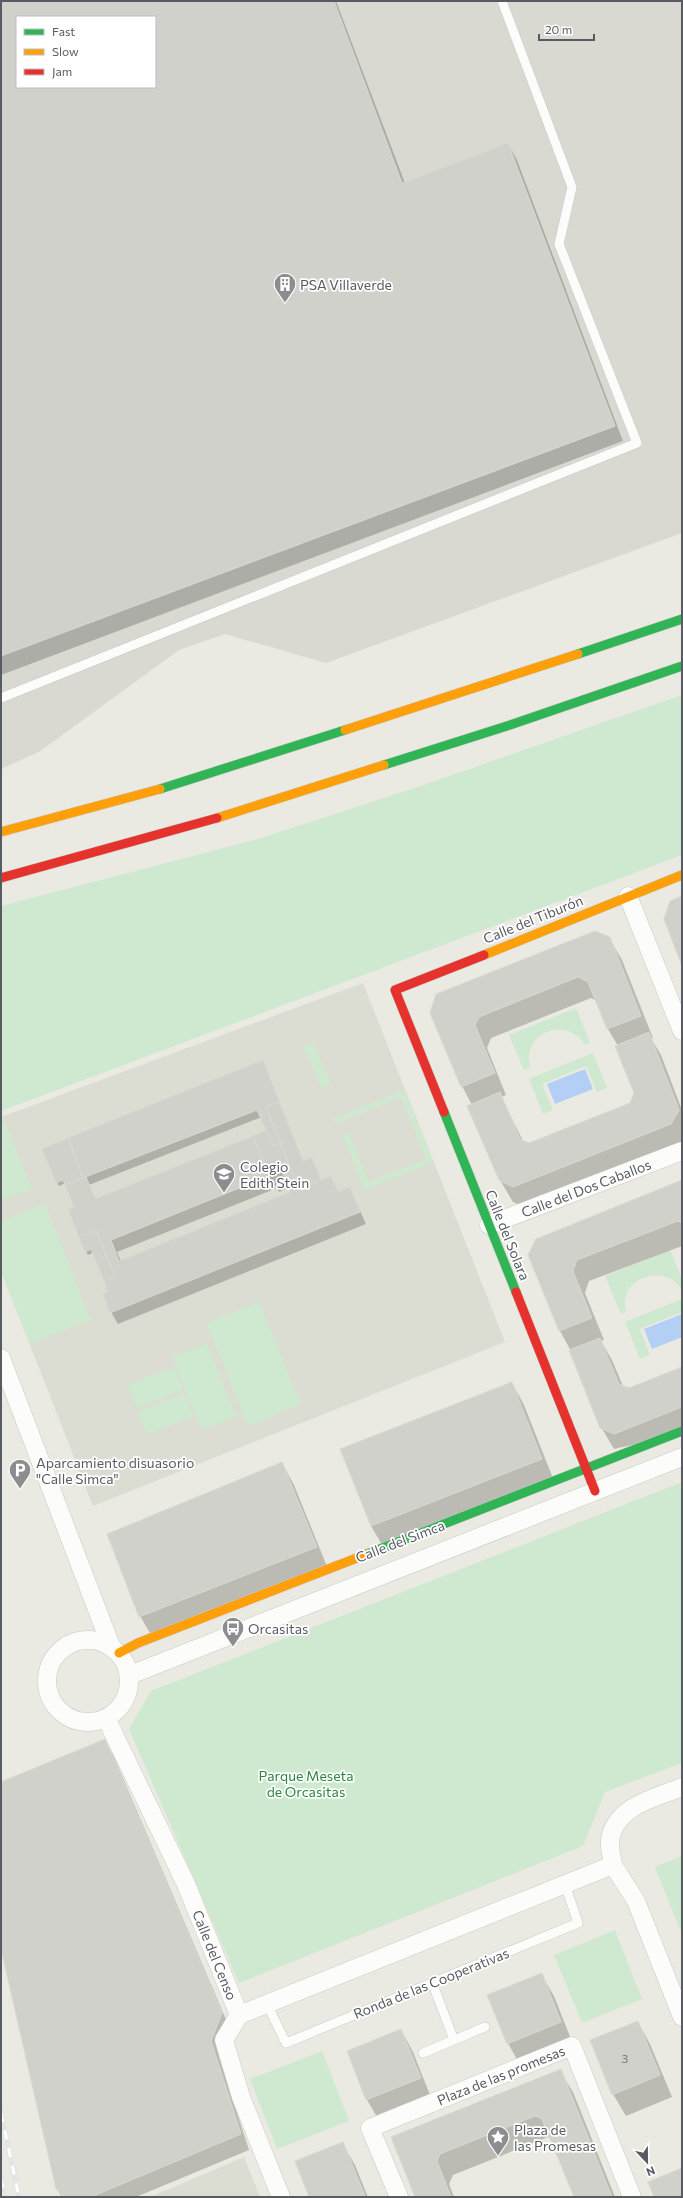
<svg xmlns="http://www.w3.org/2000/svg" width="683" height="2198" font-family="Commissioner,sans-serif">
<rect width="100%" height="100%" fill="#eaeae2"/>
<path fill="#d9d9d2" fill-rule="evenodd" d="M1,1H682V533L326,663L225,634L179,650L39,752L1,769ZM17,17H155V87H17Z"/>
<path fill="#dcddd2" d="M363,983L505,1342L93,1506L1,1271V1117Z
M244,2157L260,2197H150Z"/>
<path fill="#cee9cf" d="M682,695V855L1,1111V906L258,839L415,788Z
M576,1008L590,1043L585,1045C567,1015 521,1033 530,1067L524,1070L509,1035Z
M313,1042L331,1084L321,1088L304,1046Z
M593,1053L607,1088L597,1092L586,1066L542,1084L553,1110L543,1114L529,1079Z
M404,1090L433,1162L365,1190L343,1136L349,1134L369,1182L426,1159L401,1097L335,1124L333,1119Z
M1,1117H3L32,1188L1,1201Z
M45,1204L91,1320L30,1344L1,1271V1221Z
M670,1250L682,1279V1290C678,1285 675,1280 669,1278C647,1268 618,1287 626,1312L621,1314L605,1276Z
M682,1299V1312L640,1329L650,1355L640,1359L625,1322Z
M259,1302L301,1404L248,1426L206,1323Z
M207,1343L236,1416L201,1430L172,1357Z
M174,1367L183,1389L137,1408L128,1385Z
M184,1393L193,1416L147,1434L138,1412Z
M682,1482V1763L605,1792L583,1846L239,1983L129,1729L151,1691Z
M682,1856V1932H681L655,1867Z
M615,1930L642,1999L582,2023L554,1955Z
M322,2051L349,2121L277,2149L250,2079Z"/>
<path fill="#b4cff6" d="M585,1069L593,1089L555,1104L547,1084Z
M682,1314V1337L652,1349L644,1329Z"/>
<path fill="#0003" fill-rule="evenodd" d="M1,1H336L405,183L508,144L517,160L623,441L1,675ZM17,17H155V87H17Z
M609,938L622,960L653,1038H651L661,1055L682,1110V1146L526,1208L513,1202L500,1180L472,1105L462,1086L431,1012ZM591,998L597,1001L608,1029L618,1046L635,1093L631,1104L529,1144L523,1141L501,1097L506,1095L487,1048L491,1038Z
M263,1061L303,1162H314L321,1181L331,1177L339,1193L350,1189L366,1224L118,1324L111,1312L109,1293L93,1253L88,1255L86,1251L75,1207L66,1183L59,1186L57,1182ZM262,1117L268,1131L96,1200L89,1185ZM289,1187L291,1193L121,1261L117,1252L277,1188L279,1192Z
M682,1181V1246L589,1281L585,1293L604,1340L601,1341L612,1360L623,1386L629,1389L682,1368V1434L614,1449L601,1427L571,1351L560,1331L529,1255Z
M512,1383L524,1405L554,1481L384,1548L371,1526L341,1450Z
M282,1463L294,1485L328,1569L153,1638L140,1616Z
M104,1740L113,1755L230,2029L219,2057L249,2150L136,2197H62L56,2188L1,1943V1784Z
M541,1974L554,1996L573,2044L520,2065L508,2043Z
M638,2022L650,2044L672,2097L626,2116L613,2094Z
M401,2030L413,2052L432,2100L380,2122L367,2100L348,2051Z
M560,2071L573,2092L615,2197H575L551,2139L548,2137L453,2175L449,2184L454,2197H416L392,2138Z
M342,2143L355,2165L368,2197H310L296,2162Z"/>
<path fill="#d1d1cc" stroke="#d9d8d2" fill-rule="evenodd" d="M1,1H334L402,183L508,143L615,426L1,656ZM17,17H155V87H17Z
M682,896V966L664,919L670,901Z
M595,931L610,937L641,1016L607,1029L588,982L578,977L479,1017L475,1025L495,1073L461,1087L430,1013L436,994Z
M649,1032L679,1110L671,1124L513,1187L499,1180L467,1106L500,1092L520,1139L529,1143L630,1103L634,1093L615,1046Z
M263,1060L279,1101L266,1107L281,1143L273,1146L257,1110L83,1178L68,1138Z
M279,1101L303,1161L312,1157L321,1180L299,1189L266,1107Z
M267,1130L273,1146L281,1143L290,1168L269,1176L253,1136Z
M253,1136L269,1176L111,1240L119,1261L290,1192L282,1171L290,1168L299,1189L331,1176L338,1192L350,1187L360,1212L110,1313L103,1294L108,1292L104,1281L115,1277L96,1230L79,1237L68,1209L74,1207L65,1185L86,1177L95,1199Z
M68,1138L83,1178L65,1185L63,1180L56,1183L42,1149Z
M682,1180V1223L678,1221L577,1260L573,1271L592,1318L559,1331L528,1255L536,1239Z
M96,1230L115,1277L104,1281L91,1249L85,1252L79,1237Z
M600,1338L619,1384L629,1388L682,1367V1407L614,1434L600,1428L569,1350Z
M512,1382L542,1459L371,1526L340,1449Z
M282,1462L317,1547L139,1617L107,1534Z
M105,1739L222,2013L211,2041L241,2134L91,2197H61L60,2192L56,2189L1,1949V1782Z
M542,1973L561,2022L507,2044L487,1995Z
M638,2021L660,2075L612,2095L590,2040Z
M401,2029L421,2078L366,2100L347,2051Z
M561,2069L612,2197H574L542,2119L535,2116L440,2154L437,2161L451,2197H415L391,2137Z
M343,2142L365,2196L309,2197L295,2161Z
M682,2168V2197H654L648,2182Z"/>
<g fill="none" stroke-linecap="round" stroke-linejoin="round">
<g stroke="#c8c9c7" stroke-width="10">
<path id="lane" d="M1,698L637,443L559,244L572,187L502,1
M432,1982L454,2040L485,2027
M267,2004L286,2043L578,1923L565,1884
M423,2053L454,2040"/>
</g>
<g stroke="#c8c9c7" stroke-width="19">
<path id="street" d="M628,896L682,1031
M489,1225L682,1151
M1,1358L111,1646
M47 1681a41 41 0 1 1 82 0a41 41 0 1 1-82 0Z
M130,1675L682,1457
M106,1718L186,1884L239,2015L224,2040L241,2097L281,2197
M613,1865L636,1901L682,2017
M239,2015L613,1865C612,1857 609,1847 610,1840C615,1806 655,1798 682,1787
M399,2197L370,2128L572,2046L632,2197"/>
</g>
<g stroke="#c9c9c8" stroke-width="10">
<path id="fast" d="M578,654L682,619
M384,765L510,725L682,666
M160,789L345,730
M444,1112L516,1292
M367,1554L682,1431"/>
</g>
<g stroke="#c9c9c8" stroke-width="10">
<path id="slow" d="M345,730L578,654
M217,818L384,765
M1,832L160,789
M484,955L682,875
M119,1653L138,1643L367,1554"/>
</g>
<g stroke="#c9c9c8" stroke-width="10">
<path id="jam" d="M1,878L217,818
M444,1112L395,990L484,955
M516,1292L595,1491"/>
</g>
<use href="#lane" stroke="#fcfcfb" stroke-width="9"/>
<use href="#street" stroke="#fcfcfb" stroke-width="18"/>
<use href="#fast" stroke="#30b455" stroke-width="9"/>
<use href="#slow" stroke="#ff9f0a" stroke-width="9"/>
<use href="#jam" stroke="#e5322d" stroke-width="9"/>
<g stroke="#e3e4e3" stroke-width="4.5">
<path id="rail" d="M1,2113L19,2197
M1,2179L5,2197"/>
</g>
<use href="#rail" stroke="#fff" stroke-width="3" stroke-dasharray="9" stroke-linecap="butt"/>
</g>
<defs>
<g id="building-pin" transform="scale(1.15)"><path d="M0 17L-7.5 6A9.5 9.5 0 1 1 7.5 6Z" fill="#8b8d8f" stroke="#fff"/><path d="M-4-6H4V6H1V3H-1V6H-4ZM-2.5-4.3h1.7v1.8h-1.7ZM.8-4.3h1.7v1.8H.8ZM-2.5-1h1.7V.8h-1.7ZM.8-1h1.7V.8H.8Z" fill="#fff"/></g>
<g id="school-pin" transform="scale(1.15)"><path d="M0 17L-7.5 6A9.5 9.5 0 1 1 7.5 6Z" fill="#8b8d8f" stroke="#fff"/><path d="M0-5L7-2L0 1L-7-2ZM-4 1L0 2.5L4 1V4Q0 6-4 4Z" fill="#fff"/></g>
<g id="parking-pin" transform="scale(1.15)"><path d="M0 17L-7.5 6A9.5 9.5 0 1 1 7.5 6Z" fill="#8b8d8f" stroke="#fff"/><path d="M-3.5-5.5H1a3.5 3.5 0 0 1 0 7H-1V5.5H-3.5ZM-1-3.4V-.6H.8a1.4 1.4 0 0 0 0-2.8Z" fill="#fff"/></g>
<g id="bus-pin" transform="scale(1.15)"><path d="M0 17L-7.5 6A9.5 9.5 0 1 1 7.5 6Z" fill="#8b8d8f" stroke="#fff"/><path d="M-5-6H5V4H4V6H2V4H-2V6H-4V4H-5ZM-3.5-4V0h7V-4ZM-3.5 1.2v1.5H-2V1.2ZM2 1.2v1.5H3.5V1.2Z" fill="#fff"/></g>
<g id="sight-pin" transform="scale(1.15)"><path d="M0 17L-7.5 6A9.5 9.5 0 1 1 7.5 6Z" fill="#8b8d8f" stroke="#fff"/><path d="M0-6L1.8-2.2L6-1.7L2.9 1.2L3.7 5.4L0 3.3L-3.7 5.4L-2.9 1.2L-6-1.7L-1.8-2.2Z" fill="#fff"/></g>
</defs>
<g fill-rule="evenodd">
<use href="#building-pin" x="285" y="284"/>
<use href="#school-pin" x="224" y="1174"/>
<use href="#parking-pin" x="20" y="1470"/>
<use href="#bus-pin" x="233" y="1628"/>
<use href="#sight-pin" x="498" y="2137"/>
</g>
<g text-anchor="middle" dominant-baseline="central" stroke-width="3.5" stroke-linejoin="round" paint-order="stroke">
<g font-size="12" fill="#787a7e">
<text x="625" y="2058">3</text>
</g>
<g font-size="14" fill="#585b62" stroke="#fff" text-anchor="start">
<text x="300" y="284">PSA Villaverde</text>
<text x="240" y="1166">Colegio<tspan x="240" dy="16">Edith Stein</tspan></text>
<text x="36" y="1462">Aparcamiento disuasorio<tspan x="36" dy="16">"Calle Simca"</tspan></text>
<text x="248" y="1628">Orcasitas</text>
<text x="514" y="2129">Plaza de<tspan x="514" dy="16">las Promesas</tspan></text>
</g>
<g font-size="14" fill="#585b62" stroke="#fff">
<text transform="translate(533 919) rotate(-22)">Calle del Tiburón</text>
<text transform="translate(586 1188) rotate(-21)">Calle del Dos Caballos</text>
<text transform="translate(508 1235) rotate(68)">Calle del Solara</text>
<text transform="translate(400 1541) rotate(-21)">Calle del Simca</text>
<text transform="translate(215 1955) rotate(68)">Calle del Censo</text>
<text transform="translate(431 1983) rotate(-22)">Ronda de las Cooperativas</text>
<text transform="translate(501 2075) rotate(-22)">Plaza de las promesas</text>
</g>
<g font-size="14" fill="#2c8640" stroke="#fff">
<text x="306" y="1775">Parque Meseta<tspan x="306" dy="16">de Orcasitas</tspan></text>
</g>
</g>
<rect width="683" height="2198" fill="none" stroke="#585b62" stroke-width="4"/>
<rect x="16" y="16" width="140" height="72" fill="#ffffff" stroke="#bcbdc0"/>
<rect x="24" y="29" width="20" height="6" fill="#30b455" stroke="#bcbdc0"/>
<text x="52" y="36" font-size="12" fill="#585b62">Fast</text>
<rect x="24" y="49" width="20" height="6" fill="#ff9f0a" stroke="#bcbdc0"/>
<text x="52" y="56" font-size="12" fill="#585b62">Slow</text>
<rect x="24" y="69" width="20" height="6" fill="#e5322d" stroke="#bcbdc0"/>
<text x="52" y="76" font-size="12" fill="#585b62">Jam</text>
<g transform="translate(647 2162) rotate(158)" stroke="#ffffff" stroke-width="3" paint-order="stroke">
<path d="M0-3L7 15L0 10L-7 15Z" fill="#585b62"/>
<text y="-6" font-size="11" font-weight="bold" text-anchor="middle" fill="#585b62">N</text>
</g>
<path d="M539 34v6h55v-6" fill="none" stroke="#585b62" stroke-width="2"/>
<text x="545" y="34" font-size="12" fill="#585b62" stroke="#ffffff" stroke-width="3" paint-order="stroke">20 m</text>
</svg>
